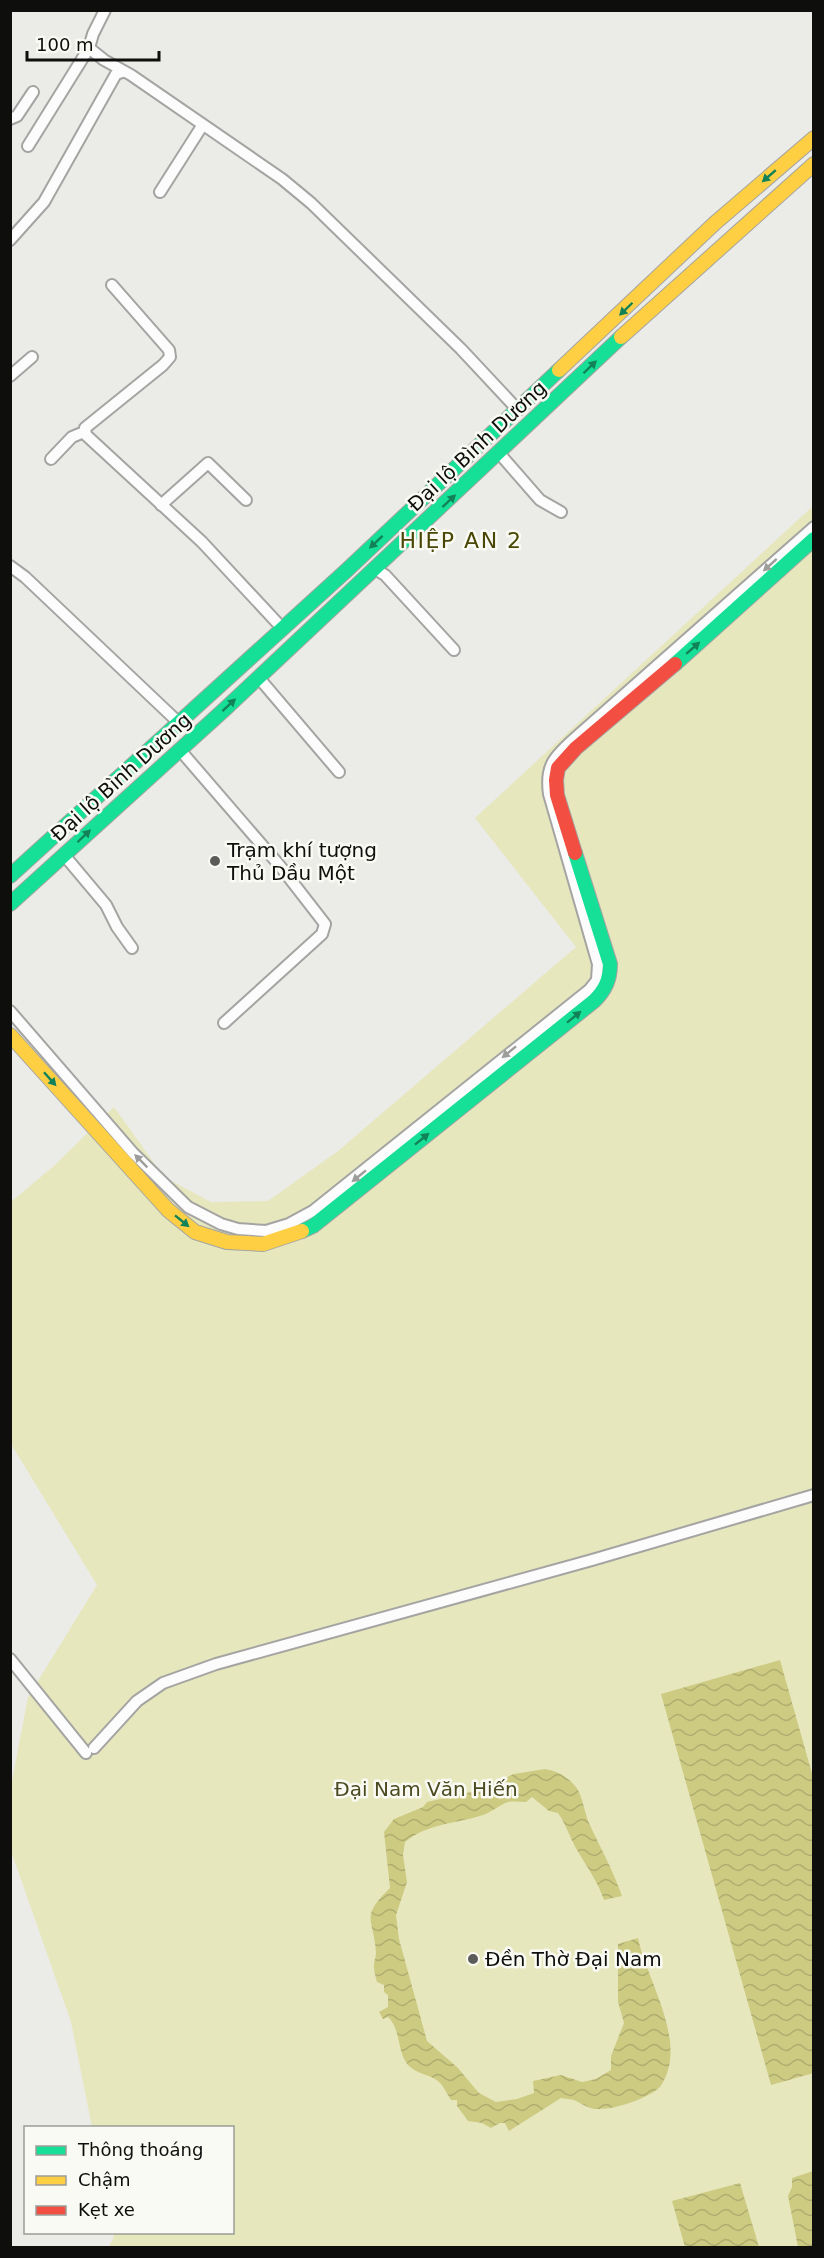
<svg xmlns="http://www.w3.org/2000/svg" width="824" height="2258" font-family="'DejaVu Sans',sans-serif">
<defs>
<pattern id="water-waves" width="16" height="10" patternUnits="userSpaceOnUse" patternTransform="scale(1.5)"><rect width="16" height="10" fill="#cdcb82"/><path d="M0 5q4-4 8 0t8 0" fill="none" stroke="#afad6f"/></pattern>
</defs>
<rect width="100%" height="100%" fill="#ebebe8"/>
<path fill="#e7e7be" d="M813,506V2247H109L114,2236L113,2233L232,2232V2128L92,2127L71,2022L11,1851L10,1791L28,1697L97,1585L11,1444V1202L56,1164L114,1107L164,1177L211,1202L268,1201L338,1151L576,947L475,818Z"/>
<path fill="url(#water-waves)" d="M780,1660L813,1777L814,2073L771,2085L661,1694Z
M545,1769C557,1771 568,1777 576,1787C583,1796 584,1812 589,1823C600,1847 613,1870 622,1896L604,1900C598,1882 587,1867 577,1850C570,1838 566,1824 558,1813L549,1811L532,1797L526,1802C520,1802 513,1801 508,1802C501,1804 492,1812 483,1815C456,1824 428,1823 405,1842L403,1855L407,1882L396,1915L399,1939L427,2041L457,2067L479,2093L496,2102L517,2099L534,2093L533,2081L561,2075L582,2082L596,2079L611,2070V2056L624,2023L618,2002V1944L638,1938C647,1981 688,2041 662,2084C658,2091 648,2095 640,2099C628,2104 609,2110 595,2109C587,2108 581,2103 574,2100C570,2099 565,2099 561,2098L509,2131L505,2123H500L491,2128L482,2123L468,2121L457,2106V2100H451C447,2094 443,2085 438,2081C429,2074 416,2074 408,2065C397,2052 401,2029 388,2017L383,2019L379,2012L388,2007V1995L384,1992V1985L377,1982C376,1978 374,1972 374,1968C373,1963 376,1958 376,1953C374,1918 359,1918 390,1888L384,1832L394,1819L423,1807L427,1802L475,1791L514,1774Z
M813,2171V2247H798L788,2196L792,2187V2178Z
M740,2183L759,2247H685L672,2201Z"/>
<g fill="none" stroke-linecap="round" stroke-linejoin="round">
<g stroke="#a4a4a2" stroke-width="14">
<path id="street" d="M105,10L93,34L89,48L104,60L131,75L282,179L311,203L461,349L518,410
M10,119L17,116L33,92
M28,146L89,48
M160,192L202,126
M10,240L44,202L116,74L122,72
M112,285L169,350L170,357L163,365L85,428L86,435L202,542L282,628
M10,376L32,357
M499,453L540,500L561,512
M51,459L72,437L84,432
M161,505L208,463L246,500
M10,566L25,577L178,722
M375,569L385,575L454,650
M259,678L339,772
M180,750L280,866L325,924L322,934L224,1023
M64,855L106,905L117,927L132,948
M10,1011L133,1153L188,1207L221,1224L238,1229L266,1231L289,1224L313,1211L589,990L597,980L598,964L549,794C545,766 554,757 574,739L814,527
M10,1659L86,1753
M94,1748L137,1701L163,1683L216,1664L592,1560L814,1495"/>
</g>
<g stroke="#a4a4a2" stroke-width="16">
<path id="fast" d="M675,664L814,539
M10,876L347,570L559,370
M10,904L225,709L621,337
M302,1231L313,1226L594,1001C605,990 610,980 610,964L575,853"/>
</g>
<g stroke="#a4a4a2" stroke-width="16">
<path id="slow" d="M621,337L814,164
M559,370L715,223L814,138
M10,1035L168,1210L195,1232L227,1242L263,1244L302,1231"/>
</g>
<g stroke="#a4a4a2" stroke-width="16">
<path id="jam" d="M575,853L557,795L556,780L558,768L576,748L675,664"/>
</g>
<use href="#street" stroke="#fcfcfc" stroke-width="10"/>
<use href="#fast" stroke="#16e098" stroke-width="14"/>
<use href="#slow" stroke="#ffcf43" stroke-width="14"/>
<use href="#jam" stroke="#f24e42" stroke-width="14"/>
</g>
<defs><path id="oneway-solid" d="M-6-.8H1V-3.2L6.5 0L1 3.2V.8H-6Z" transform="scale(1.5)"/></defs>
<g fill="#128259">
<use href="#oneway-solid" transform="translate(769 176) rotate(139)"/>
<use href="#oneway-solid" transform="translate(626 309) rotate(136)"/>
<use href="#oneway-solid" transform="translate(590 367) rotate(-44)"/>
<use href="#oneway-solid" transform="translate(449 501) rotate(-43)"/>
<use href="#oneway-solid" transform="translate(376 542) rotate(137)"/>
<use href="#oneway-solid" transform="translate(693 648) rotate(-41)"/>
<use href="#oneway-solid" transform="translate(229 705) rotate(-43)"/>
<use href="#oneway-solid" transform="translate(84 836) rotate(-44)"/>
<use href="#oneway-solid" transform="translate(574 1017) rotate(-39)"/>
<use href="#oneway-solid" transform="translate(50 1079) rotate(48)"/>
<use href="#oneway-solid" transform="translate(422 1139) rotate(-39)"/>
<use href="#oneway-solid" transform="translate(182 1221) rotate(39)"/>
</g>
<g fill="#9d9d9c">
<use href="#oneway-solid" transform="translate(770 565) rotate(138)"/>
<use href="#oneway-solid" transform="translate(509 1052) rotate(141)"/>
<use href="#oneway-solid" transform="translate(141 1161) rotate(-135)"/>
<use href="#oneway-solid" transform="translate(359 1176) rotate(141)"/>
</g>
<g fill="#5b5b5a" stroke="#fafaf4" stroke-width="2">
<circle cx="215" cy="861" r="6"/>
<circle cx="473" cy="1959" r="6"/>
</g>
<g text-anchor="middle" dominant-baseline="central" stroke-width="5" stroke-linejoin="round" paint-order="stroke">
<g font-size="20" fill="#0e0e0d" stroke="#fafaf4">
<text transform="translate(477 446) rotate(-43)">Đại lộ Bình Dương</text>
<text transform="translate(121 777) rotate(-42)">Đại lộ Bình Dương</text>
</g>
<g font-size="20" fill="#0e0e0d" stroke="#fafaf4" text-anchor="start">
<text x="227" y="850">Trạm khí tượng<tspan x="227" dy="23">Thủ Dầu Một</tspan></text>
<text x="485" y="1959">Đền Thờ Đại Nam</text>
</g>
<g font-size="20" fill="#4b4a20" stroke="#fafaf4">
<text x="426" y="1789">Đại Nam Văn Hiến</text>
</g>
<g font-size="22" letter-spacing="1.5" fill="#494705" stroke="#fafaf4">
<text x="461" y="540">HIỆP AN 2</text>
</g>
</g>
<rect width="824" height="2258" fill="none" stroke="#0e0e0d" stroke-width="24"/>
<rect x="24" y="2126" width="210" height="108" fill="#fafaf4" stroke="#9c9c98" stroke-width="1.5"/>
<rect x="36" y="2146" width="30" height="9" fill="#16e098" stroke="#9c9c98" stroke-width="1.5"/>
<text x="78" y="2156" font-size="18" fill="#0e0e0d">Thông thoáng</text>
<rect x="36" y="2176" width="30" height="9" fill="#ffcf43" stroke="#9c9c98" stroke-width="1.5"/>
<text x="78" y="2186" font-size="18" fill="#0e0e0d">Chậm</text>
<rect x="36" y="2206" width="30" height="9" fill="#f24e42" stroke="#9c9c98" stroke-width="1.5"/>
<text x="78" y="2216" font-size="18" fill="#0e0e0d">Kẹt xe</text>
<path d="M27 51v9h132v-9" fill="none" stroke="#0e0e0d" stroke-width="3"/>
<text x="36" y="51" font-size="18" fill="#0e0e0d" stroke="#fafaf4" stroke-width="4.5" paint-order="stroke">100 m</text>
</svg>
